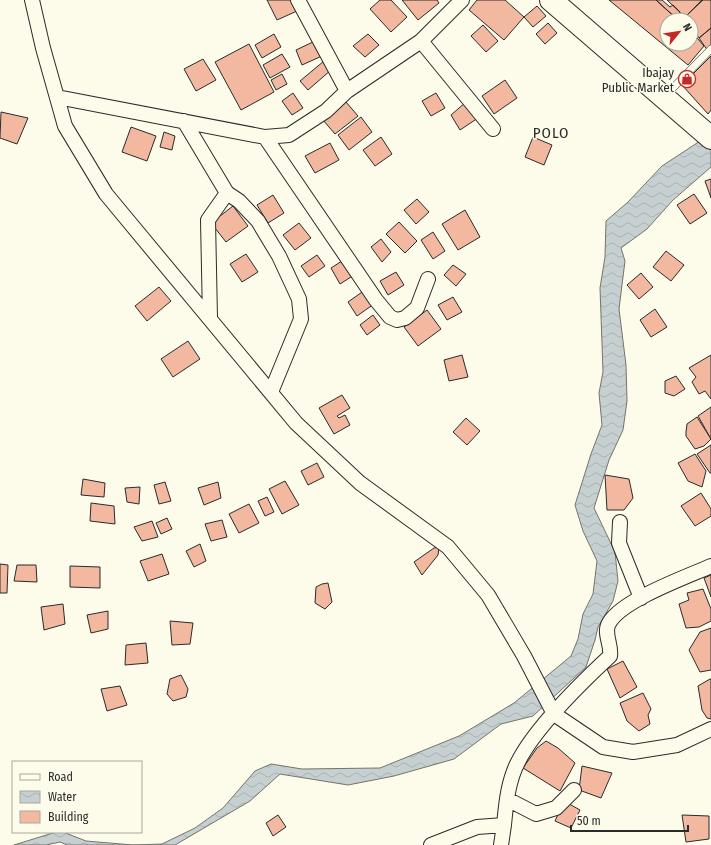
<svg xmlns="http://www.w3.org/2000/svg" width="711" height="845" font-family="'Fira Sans Condensed',sans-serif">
<defs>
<pattern id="water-waves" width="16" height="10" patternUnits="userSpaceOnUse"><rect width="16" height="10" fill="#c7d0d0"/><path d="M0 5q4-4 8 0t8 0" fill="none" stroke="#abb3b3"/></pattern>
</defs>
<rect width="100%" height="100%" fill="#fdfbea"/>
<path fill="url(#water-waves)" stroke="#74746e" d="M711,123V167L673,200L647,229L621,248L625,261L619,309L626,365L627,401L623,430L609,460L594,508L615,552L618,581L613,601L598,627L595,640L586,667L533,716L501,724L454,759L394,776L348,785L280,774L250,801L175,845H67L60,842L46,845H14L56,832H63L86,841L133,845L162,844L195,828L223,808L255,771L271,764L302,769L380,768L459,736L514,703L571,656L578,639L583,614L593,594L597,561L583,531L575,505L591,454L602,425L599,393L603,372L600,288L605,257L606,221L628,202L662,166L697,143Z"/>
<path fill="#f2b8a0" stroke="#2b2b2b" d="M267,0H292L297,11L277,20Z
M380,0H391L407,17L391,32L370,9Z
M402,0H437L439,3L418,20Z
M477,0H505L524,17L504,40L469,10Z
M609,0H656L678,20H667V44H691V31L704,46L688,65Z
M656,0H662L670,7L673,5L680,12L678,14L685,20H678Z
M667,0H702L685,17Z
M703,0H711V28L699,38L691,26V20H687L685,17Z
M537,6L546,16L533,27L524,17Z
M548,23L557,33L545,44L536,34Z
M483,25L498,41L486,52L471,36Z
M711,28V53L710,54L699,38Z
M274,34L281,47L262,58L255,45Z
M368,34L379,45L365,57L353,46Z
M315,41L322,56L302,65L296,50Z
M249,44L274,92L241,110L215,62Z
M282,54L290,67L270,78L263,65Z
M711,56V110L708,114L682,85Z
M203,59L216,80L196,91L184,69Z
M324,61L331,70L308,90L300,81Z
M282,74L287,84L276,90L271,80Z
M505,80L517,98L494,114L482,96Z
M293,93L303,108L292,115L282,101Z
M436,93L445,108L431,116L422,101Z
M346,102L358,116L335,134L323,120Z
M466,102L478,118L460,130L451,115Z
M1,112L28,118L17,144L0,138Z
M361,117L372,132L349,150L338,135Z
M131,127L156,136L147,161L122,152Z
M164,132L175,136L172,150L160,147Z
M381,137L392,154L375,166L363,150Z
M533,137L552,145L544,165L525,157Z
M330,143L339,160L315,173L305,156Z
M711,179V198L705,181Z
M694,194L707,213L690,224L677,205Z
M273,195L284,213L268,223L257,205Z
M417,199L429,212L416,224L404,210Z
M233,206L248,226L226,242L211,223Z
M465,210L480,237L458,250L442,224Z
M399,222L417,241L405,253L386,234Z
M299,223L311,238L295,250L283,235Z
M433,232L445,251L433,259L421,240Z
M381,239L391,252L382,262L371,247Z
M666,251L684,265L671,281L653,267Z
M246,254L258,272L242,282L230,264Z
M317,255L325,266L309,277L301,266Z
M345,259L354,275L340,284L331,268Z
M453,265L466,274L456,286L444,275Z
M396,272L404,285L388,295L380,281Z
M641,273L653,287L639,299L627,285Z
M159,287L171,301L147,321L135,306Z
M365,290L374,304L357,316L348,302Z
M453,297L462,312L447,320L438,305Z
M655,309L667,327L651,337L640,320Z
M427,310L441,329L418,346L404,327Z
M373,315L380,325L367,335L360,325Z
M188,341L200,359L173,377L161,359Z
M462,355L468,377L449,381L444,360Z
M711,355V399L705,391L699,394L692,382L696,377L689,368Z
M676,376L685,389L674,396L665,393V381Z
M342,395L350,408L337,416L339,418L345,415L350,425L334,434L319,408Z
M711,407V439L698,416Z
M697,417L711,439L704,446L695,449L686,436V432L687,424Z
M466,418L480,431L467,445L453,432Z
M711,445V473H710L697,454Z
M695,454L706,471L702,487L688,481L678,463Z
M317,463L324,477L308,485L301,471Z
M605,475L629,479L633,498L624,510H607Z
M83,479L105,483L104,497L81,495Z
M285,481L299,505L282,514L269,489Z
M165,482L171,501L159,504L154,485Z
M218,482L221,498L204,505L198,488Z
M140,487L139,504L127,502L125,488Z
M701,493L711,509V516L695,526L681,506Z
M267,497L274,512L265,516L258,501Z
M91,503L114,506L115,524L90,521Z
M249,504L259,523L239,533L229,514Z
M167,518L172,529L161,534L156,523Z
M222,520L227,537L211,541L205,524Z
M152,521L158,537L142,541L134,527Z
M200,544L206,561L194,567L186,551Z
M439,547L438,555L422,575L414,562L434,548Z
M162,554L169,574L148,581L140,561Z
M0,564L8,565L7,593H0Z
M17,565H36L37,582L14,581Z
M70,566L100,567V588L70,587Z
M711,575V597L704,578Z
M328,583L332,602L325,609L315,603L316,587L322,584Z
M703,589L711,609V621L699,627L686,628L679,604L689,600L687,593Z
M63,604L65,624L44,630L41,607Z
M108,611V629L91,633L87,615Z
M170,621L193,623L190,644L172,645Z
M711,628V670L700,672L689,650L700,632Z
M146,643L148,663L125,665L126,645Z
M623,661L637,687L620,698L607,669Z
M181,675L188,689L186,697L173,701L167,694L170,679Z
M710,679H711V719L707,718L702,710L698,686Z
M120,686L127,705L107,711L101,689Z
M643,693L651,709L648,715L650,724L639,731L627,721L620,703Z
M546,741L558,748L575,763L560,791L523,768L537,748Z
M582,766L612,773L601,798L579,790Z
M564,801L580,810L571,828L555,821Z
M278,815L286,827L273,836L266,823Z
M682,815L709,816V839L686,842Z"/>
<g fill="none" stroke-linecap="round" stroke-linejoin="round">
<g stroke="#2b2b2b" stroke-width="8">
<path id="service" d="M665,96L711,49"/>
</g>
<g stroke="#2b2b2b" stroke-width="16">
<path id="minor" d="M32,0L43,48L65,126L106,194L296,423L360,483L448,547L488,595L524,656L554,714L603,747L633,752L677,745L711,729
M298,0L347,91
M421,41L493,129
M57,97L265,137L289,135L326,111L347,91L421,41L462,0
M184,121L227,193L239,201L258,221L279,256L299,299L301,319L271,392
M265,137L376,300L390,317L397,320L405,318L417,308L428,279
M210,318L208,220L227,193
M620,522L619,543L641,598
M507,799L536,814L556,808L574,790
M431,845L477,827L504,825C506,804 508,781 518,762C535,728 581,683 610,656C612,645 603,633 609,623C622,600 686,577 711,566
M501,845L504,825"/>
</g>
<g stroke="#2b2b2b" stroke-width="24">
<path id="primary" d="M551,0L711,138"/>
</g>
<use href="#service" stroke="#fdfbea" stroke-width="7"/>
<use href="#minor" stroke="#fdfbea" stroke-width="14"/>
<use href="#primary" stroke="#fdfbea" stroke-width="22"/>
</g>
<defs>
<g id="shop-ring" transform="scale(0.9)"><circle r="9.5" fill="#fdfbea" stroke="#c62828" stroke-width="1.5"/><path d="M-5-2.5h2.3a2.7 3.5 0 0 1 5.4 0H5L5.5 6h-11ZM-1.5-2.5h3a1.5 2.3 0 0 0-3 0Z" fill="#c62828"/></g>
</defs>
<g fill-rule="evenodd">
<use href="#shop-ring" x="687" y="79"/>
</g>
<g text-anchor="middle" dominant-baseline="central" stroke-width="3" stroke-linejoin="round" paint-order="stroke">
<g font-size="13" fill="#2b2b2b" stroke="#fdfbea" text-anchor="end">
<text x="674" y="72">Ibajay<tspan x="674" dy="15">Public Market</tspan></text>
</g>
<g font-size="15" letter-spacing="1" fill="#2b2b2b" stroke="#fdfbea">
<text x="551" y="133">POLO</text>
</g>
</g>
<rect x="12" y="761" width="130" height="72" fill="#fdfbea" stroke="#a9a89e"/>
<rect x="20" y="774" width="20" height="6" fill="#fdfbea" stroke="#a9a89e"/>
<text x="48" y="781" font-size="12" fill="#2b2b2b">Road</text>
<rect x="20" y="791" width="20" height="12" fill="url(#water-waves)" stroke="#a9a89e"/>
<text x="48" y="801" font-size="12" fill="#2b2b2b">Water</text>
<rect x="20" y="811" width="20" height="12" fill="#f2b8a0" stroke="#a9a89e"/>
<text x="48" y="821" font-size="12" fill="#2b2b2b">Building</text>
<g transform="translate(679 32) rotate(60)"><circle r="19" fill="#fdfbea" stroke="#a9a89e"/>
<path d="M0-3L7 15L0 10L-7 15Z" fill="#c62828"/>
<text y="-6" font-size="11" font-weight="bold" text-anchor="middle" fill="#2b2b2b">N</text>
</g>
<path d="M571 825v6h117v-6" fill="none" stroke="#2b2b2b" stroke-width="2"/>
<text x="577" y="825" font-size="12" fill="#2b2b2b" stroke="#fdfbea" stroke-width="3" paint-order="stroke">50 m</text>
</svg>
